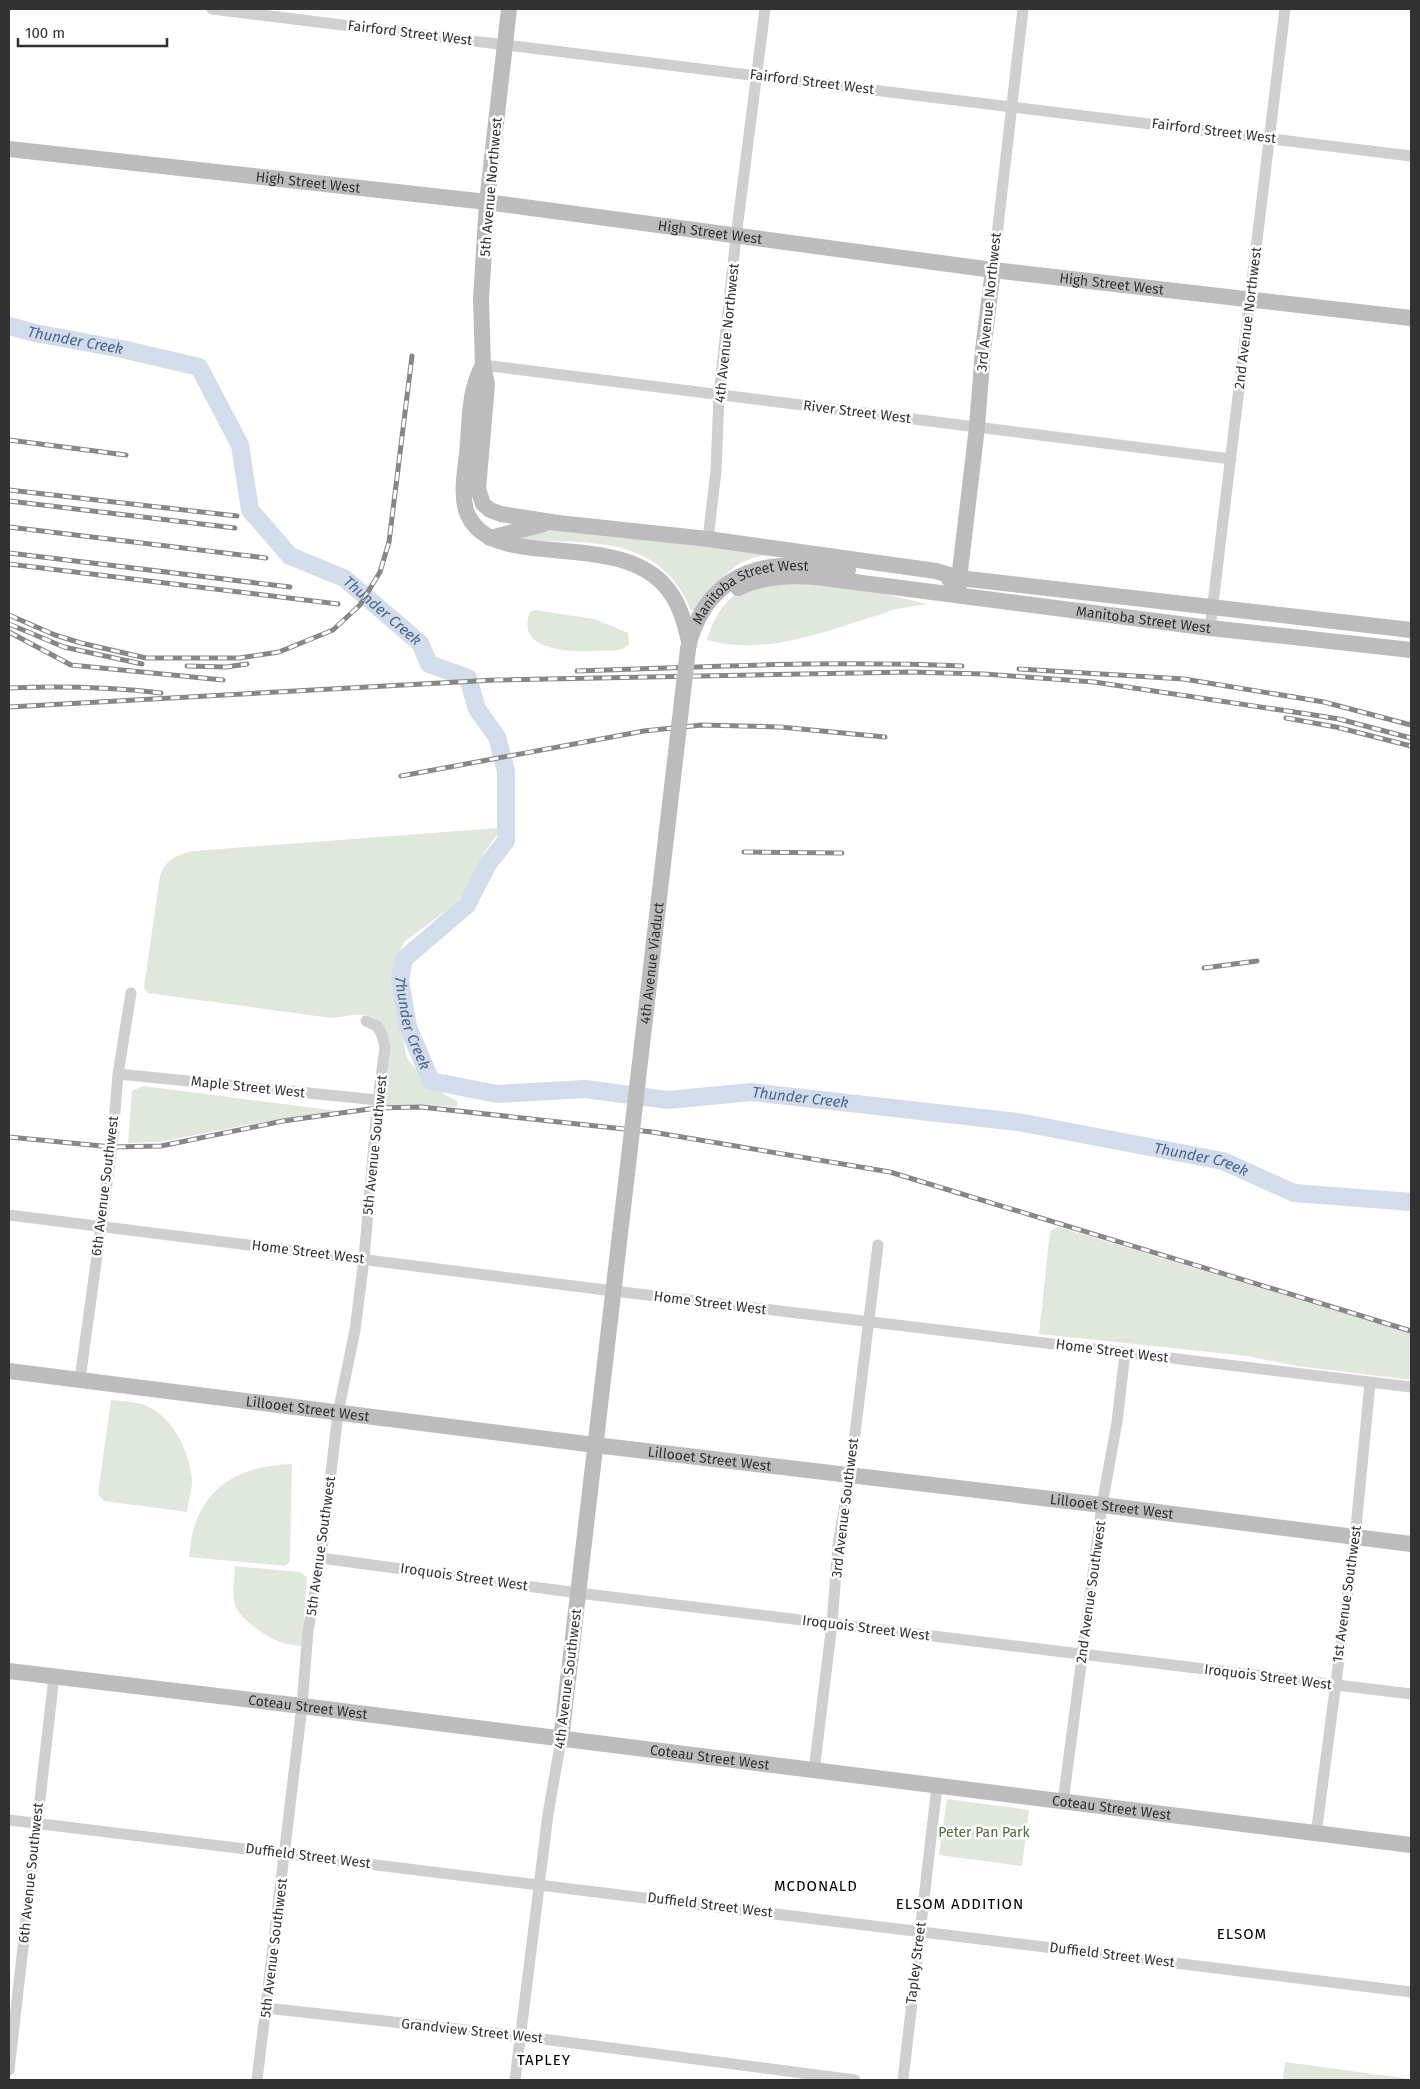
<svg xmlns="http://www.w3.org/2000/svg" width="1420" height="2089" font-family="'Fira Sans',sans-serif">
<rect width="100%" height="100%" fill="#fff"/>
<path fill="#e0e8dd" d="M550,529L631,536L687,545L792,553C780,554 768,555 757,557C730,563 712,589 697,610H691C659,532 584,543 514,541L522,536Z
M795,581L872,591L927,604L891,610L885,613C828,630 766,657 707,640C713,619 726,595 749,587C762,582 781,583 795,581Z
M535,610L595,619L628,633L629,644C621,653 607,650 596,651C572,652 514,652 530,612Z
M497,828V835L484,853L467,890L454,905L404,942L394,963L396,1006L407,1058L428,1085L457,1101V1107L421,1105L381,1106C385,1080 402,1023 366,1015C355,1013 343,1017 331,1018L147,993L144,987L160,876C165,860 177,854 194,851Z
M143,1086L339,1111L251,1124L159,1142L128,1143L132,1091Z
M1058,1227L1411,1333V1380L1297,1366L1247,1356L1039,1334L1050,1231Z
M111,1400C123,1401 138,1401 149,1407C174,1419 191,1455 192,1481C192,1491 188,1502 187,1512L104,1501L98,1494Z
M292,1464L290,1556V1561L285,1566L189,1557C193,1494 231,1466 292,1464Z
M235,1566L300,1572L307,1577L302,1646C296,1645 288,1645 283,1643C269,1639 238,1618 235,1605C232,1592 234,1579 235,1566Z
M947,1799L1029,1810L1022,1866L939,1855Z
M1285,2062L1411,2079V2080H1283Z"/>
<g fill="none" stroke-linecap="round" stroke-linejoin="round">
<path stroke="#d2dcea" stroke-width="18" id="s1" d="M9,326L35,333L122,349L199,367L240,445L250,510L290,556L344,578L420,643L429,664L468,678L477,709L497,737L506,771V841L488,864L467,905L404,959L400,980L408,1027L431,1081L497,1094L585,1089L668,1100L751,1092L1018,1122L1223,1161L1294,1193L1411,1202"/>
<path stroke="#cfcfcf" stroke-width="11" d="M212,9L1411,156
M993,270L1023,9
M483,365L1231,459
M708,539L716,471L719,395L736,237L765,9
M1210,628L1285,9
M118,1074L378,1100
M9,1215L614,1291L1411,1387
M80,1379L112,1147L118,1074L131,993
M321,1558L578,1593L1411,1694
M814,1771L832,1624L838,1545L850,1475L878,1245
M1063,1802L1102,1505L1117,1422L1125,1353
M9,1820L1411,1992
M1316,1834L1355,1538L1370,1383
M266,2008L520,2036L855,2080
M9,2070L54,1677
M257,2080L302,1706L308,1631L321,1558L338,1413L355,1330L364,1259L377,1108L385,1047L382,1035L377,1026L366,1021
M515,2080L548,1814L561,1740
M903,2080L937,1786"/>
<g stroke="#bcbcbc" stroke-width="16">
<path d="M509,9L487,202L481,299L483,365L487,384L478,489L483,504L490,510L501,514L558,523L708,539L936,571L959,578"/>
<path id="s2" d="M9,149L487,202L993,270L1411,318"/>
<path d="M483,365C468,390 470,425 467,454C465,472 461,492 466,510C488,578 626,522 672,595C681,609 685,625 689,641"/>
<path d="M490,538L544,524"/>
<path d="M949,579L959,578L1411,630"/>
<path id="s3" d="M738,588C762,576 789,575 816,577L1210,628L1411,650"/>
<path d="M958,588L977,427L983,350L993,270"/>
<path id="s4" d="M688,649C690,634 697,620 705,607C740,557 794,563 848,570"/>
<path id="s5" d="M9,1371L595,1445L1102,1505L1411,1544"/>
<path id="s6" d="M9,1671L302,1706L1411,1845"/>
<path d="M561,1740L615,1277"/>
</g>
<g stroke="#878787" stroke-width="5">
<path id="rail" d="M9,440L126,455
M9,490L237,516
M9,501L235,528
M9,527L266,558
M9,553L290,587
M9,564L338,604
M9,615L55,635L81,643L146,658H239L279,652L333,630L360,605L380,572L389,542L412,356
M9,624L64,647L142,664
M9,632L71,665L223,680
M187,666L226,667L247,664
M1019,669L1184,679L1324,702L1411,725
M577,671C705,667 834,660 962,666
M9,688C60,686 110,687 161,693
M9,707L494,680L909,672L984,674L1094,682L1301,713L1339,719L1411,738
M1286,718L1336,727L1411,746
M401,776L644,731L702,725L780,727L885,737
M744,852L842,853
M1204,968L1257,961
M9,1137L112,1147L161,1146L283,1121L377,1108L421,1107L652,1132L890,1172L1411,1331"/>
</g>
<use href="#rail" stroke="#fff" stroke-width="3" stroke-dasharray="9" stroke-linecap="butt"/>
<path stroke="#bcbcbc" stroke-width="16" id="s7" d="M615,1277L688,649"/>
</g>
<g text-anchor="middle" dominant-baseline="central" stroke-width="5" stroke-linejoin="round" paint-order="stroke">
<g font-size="14" fill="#323232" stroke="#fff">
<text transform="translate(410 33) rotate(7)">Fairford Street West</text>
<text transform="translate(812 82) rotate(7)">Fairford Street West</text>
<text transform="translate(1214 131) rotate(7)">Fairford Street West</text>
<text stroke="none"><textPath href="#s2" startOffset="301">High Street West</textPath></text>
<text transform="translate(491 187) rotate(-85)">5th Avenue Northwest</text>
<text stroke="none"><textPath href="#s2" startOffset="706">High Street West</textPath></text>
<text stroke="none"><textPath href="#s2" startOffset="1111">High Street West</textPath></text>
<text transform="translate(989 302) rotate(-84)">3rd Avenue Northwest</text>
<text transform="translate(1248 318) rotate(-83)">2nd Avenue Northwest</text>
<text transform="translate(727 333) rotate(-84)">4th Avenue Northwest</text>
<text transform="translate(857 412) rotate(7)">River Street West</text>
<text stroke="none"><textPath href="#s4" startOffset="95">Manitoba Street West</textPath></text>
<text stroke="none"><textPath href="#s3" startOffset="410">Manitoba Street West</textPath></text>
<text stroke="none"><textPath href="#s7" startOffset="316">4th Avenue Viaduct</textPath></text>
<text transform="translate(248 1087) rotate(6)">Maple Street West</text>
<text transform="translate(375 1145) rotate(-84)">5th Avenue Southwest</text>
<text transform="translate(105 1186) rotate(-83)">6th Avenue Southwest</text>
<text transform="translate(308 1252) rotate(7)">Home Street West</text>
<text transform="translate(710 1303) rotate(7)">Home Street West</text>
<text transform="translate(1112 1351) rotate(7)">Home Street West</text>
<text stroke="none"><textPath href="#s5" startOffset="301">Lillooet Street West</textPath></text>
<text stroke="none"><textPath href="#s5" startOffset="706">Lillooet Street West</textPath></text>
<text stroke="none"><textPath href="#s5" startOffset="1111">Lillooet Street West</textPath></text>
<text transform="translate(845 1508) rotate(-83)">3rd Avenue Southwest</text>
<text transform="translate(321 1546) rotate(-82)">5th Avenue Southwest</text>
<text transform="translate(464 1577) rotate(8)">Iroquois Street West</text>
<text transform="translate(1091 1592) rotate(-82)">2nd Avenue Southwest</text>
<text transform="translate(1347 1594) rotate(-82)">1st Avenue Southwest</text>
<text transform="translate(866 1628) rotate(7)">Iroquois Street West</text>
<text transform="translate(1268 1677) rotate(7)">Iroquois Street West</text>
<text transform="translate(568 1679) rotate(-83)">4th Avenue Southwest</text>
<text stroke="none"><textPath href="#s6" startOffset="301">Coteau Street West</textPath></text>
<text stroke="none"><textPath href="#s6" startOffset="706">Coteau Street West</textPath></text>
<text stroke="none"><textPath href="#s6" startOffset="1111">Coteau Street West</textPath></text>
<text transform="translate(308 1856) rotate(7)">Duffield Street West</text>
<text transform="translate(31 1873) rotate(-84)">6th Avenue Southwest</text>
<text transform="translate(710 1905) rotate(7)">Duffield Street West</text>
<text transform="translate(274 1948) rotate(-83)">5th Avenue Southwest</text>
<text transform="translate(1112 1955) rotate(7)">Duffield Street West</text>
<text transform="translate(916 1963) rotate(-83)">Tapley Street</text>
<text transform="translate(472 2031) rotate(6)">Grandview Street West</text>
</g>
<g font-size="14" fill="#4e6a44" stroke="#fff">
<text x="984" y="1832">Peter Pan Park</text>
</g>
<g font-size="15" font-style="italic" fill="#49658c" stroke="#fff">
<text stroke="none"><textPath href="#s1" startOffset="68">Thunder Creek</textPath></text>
<text stroke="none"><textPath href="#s1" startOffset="518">Thunder Creek</textPath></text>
<text stroke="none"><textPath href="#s1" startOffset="1028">Thunder Creek</textPath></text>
<text stroke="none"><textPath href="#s1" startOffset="1462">Thunder Creek</textPath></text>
<text stroke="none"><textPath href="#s1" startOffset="1868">Thunder Creek</textPath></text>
</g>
<g font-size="15" letter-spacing="1" fill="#000" stroke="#fff">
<text x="816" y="1886">MCDONALD</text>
<text x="960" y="1904">ELSOM ADDITION</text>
<text x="1242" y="1934">ELSOM</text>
<text x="544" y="2060">TAPLEY</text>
</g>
</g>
<rect width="1420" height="2089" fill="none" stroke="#323232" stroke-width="20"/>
<path d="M18 38v8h149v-8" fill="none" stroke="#323232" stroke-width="2.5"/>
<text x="25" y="38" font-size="15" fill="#323232" stroke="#ffffff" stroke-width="4" paint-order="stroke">100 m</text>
</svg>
